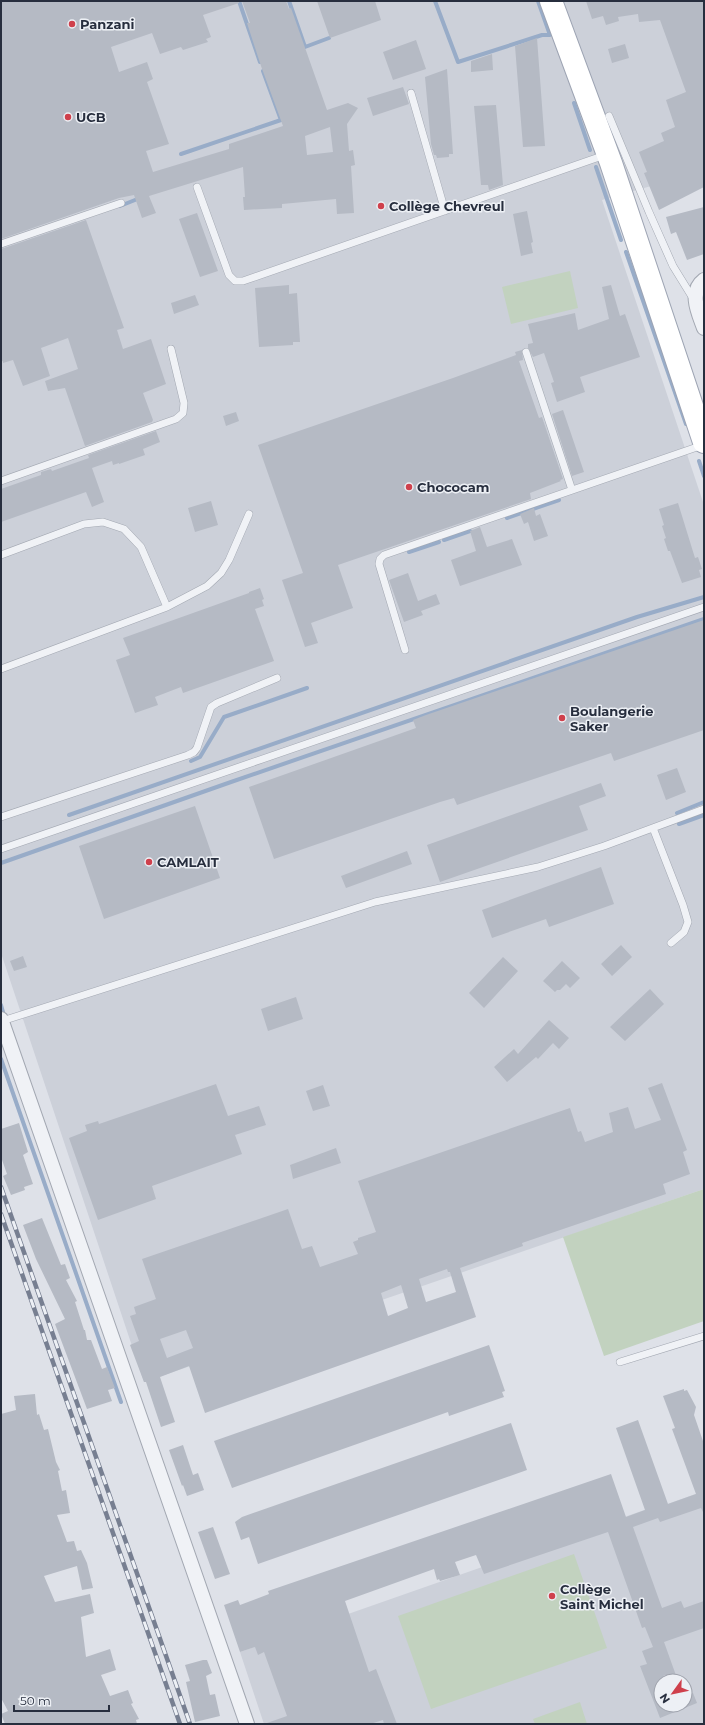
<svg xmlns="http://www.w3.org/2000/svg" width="705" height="1725" font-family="Montserrat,sans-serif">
<rect width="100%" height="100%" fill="#dee1e8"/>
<path fill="#ccd0d9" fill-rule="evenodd" d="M1,1H704V171L602,200L704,505V1189L144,1382L1,953Z
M704,1491V1724H264L240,1652L650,1508H656ZM661,1681H685V1705H661Z"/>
<path fill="#c2d2bf" d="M570,271L578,308L511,324L502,287Z
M704,1189V1321L604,1356L563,1237Z
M574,1554L607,1648L431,1709L398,1616Z
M580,1702L587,1724H535L533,1719Z"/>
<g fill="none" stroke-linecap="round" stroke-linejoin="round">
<path stroke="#98acc8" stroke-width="4" d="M239,1L260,62
M289,1L305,47L329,38
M435,1L458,62L542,35H550L538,1
M574,103L590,150
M181,154L281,120L263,71
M596,167L621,240
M120,206L140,198
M626,252L686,424
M699,461L704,476
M507,518L559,500
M444,540L470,531
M409,552L439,542
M191,761L200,757L224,717L307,688
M677,813L704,802
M69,815L637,617L704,597
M679,824L704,815
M1,863L231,782L704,619
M1,1005L3,1012
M1,1059L121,1402"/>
</g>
<path fill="#b5bac4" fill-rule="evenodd" d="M1,1H239V3L203,15L211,37L206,39L208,42L183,50L181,47L160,54L152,33L111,47L119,72L147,62L153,79L147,82L169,144L146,151L153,172L229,149V144L283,126L261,66L247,23H250L242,1H286L289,9L291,8L327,110L348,103L358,108L347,124L349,151L353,150L355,165L351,166L354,213L337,214L336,199L282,204V208L244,210L243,197H245L243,167L149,196L156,213L142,218L134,195L119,198L1,239ZM330,127L333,152L307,155L305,136Z
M317,1H375L381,20L330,38Z
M586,1H704V187L659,210L644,173L647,172L639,152L664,141L661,133L675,127L666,100L686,92L660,20L639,22L638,14L618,17L619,21L606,25L603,16L592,19Z
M537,38L545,146L523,147L515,46Z
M416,40L426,69L393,80L383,52Z
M625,44L629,58L612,63L608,49Z
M492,54L493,70L471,72V61Z
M447,69L453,154H449V157L437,158L436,155H434L431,144L425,77Z
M403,87L409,104L373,116L367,98Z
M496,105L503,185L489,190L488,185H481L474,106Z
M704,207V254L687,260L676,232L671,234L666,217Z
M527,211L533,242L531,243L533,253L521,256L513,214Z
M197,213L218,271L200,277L179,219Z
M86,220L124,328L117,330L123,349L151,339L166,384L143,393L153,420L152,422L85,446L65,388L48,391L45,381L78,369L68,338L41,348L50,376L23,386L13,360L3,363V361L1,362V249Z
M289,285V294L297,293L300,342H293V345L259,347L255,288Z
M611,285L620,316L625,314L640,357L580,377L585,392L557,402L551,383L554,382L544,353L533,357L528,348V344L533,343L528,324L575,313L578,330L609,319L602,287Z
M195,295L199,305L174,314L171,303Z
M522,350L523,360L519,361L539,418L542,417L563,479L560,480L561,481L530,493L531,499L338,565L353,608L311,623L318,643L305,647L282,580L303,573L258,445L453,378L516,355L515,352Z
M563,410L584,472L572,476L552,414Z
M236,412L239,421L226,426L223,416Z
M156,431L160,442L143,449L145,455L119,464V463L113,465L112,461L92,468L104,502L92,507L86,492L1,522V489L41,475V472L51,469L52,471L89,458L88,455Z
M211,501L218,525L195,532L188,508Z
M678,503L695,558L698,557L702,569L699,570L701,577L682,583L670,551H668L664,539L666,538L662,526L664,525L659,509Z
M534,508L536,516L540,514L548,536L534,541L528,522L524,524L520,514Z
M480,527L487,547L512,539L522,565L460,586L451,560L476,551L470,531Z
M408,573L418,601L436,594L440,604L421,611L423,615L404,622L389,580Z
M260,588L264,599L262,600L264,606L255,609L274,661L183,693L181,687L155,697L158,705L135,713L116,660L130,655L123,638L249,593V592Z
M704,620V730L614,761L611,753L457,805L454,798L440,802L274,859L249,787L416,728L413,720L426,715Z
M677,768L686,792L666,800L657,775Z
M601,783L606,796L579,806L588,830L440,882L427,845Z
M195,806L220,878L104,919L79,846Z
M407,851L412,864L346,888L341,876Z
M601,867L614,904L549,927L546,919L492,938L482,910Z
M621,945L632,957L612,976L601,964Z
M23,956L27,967L14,971L10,961Z
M503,957L518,971L484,1008L469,993Z
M562,961L580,978L570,988L566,984L560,990H557L555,992L543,981Z
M650,989L664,1004L625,1041L610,1027Z
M296,997L303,1019L268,1031L261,1009Z
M549,1020L569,1038L559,1049L553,1043L538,1059L536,1057L507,1082L494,1067L514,1049L518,1054Z
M662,1083L687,1150L683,1152L690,1174L663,1184L666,1194L522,1243L523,1246L460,1268L476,1317L205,1413L189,1366L160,1377L175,1422L161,1427L146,1382H144L130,1345L139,1341L130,1316L136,1314L134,1307L156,1299L142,1259L288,1209L302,1249L312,1246L320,1267L358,1254L353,1242L358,1240V1238L376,1232L358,1181L570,1108L578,1132L581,1131L585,1142L613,1132L609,1113L628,1107L635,1129L661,1120L648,1088ZM447,1269L448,1272H450L456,1292L426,1302L419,1279ZM401,1285L408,1308L388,1316L381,1293ZM186,1330L193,1348L167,1358L160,1339Z
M216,1084L228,1116L259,1106L266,1125L235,1135L242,1154L152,1186L156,1199L98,1220L69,1138L87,1131L85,1125L98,1121L99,1124Z
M323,1085L330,1106L313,1111L306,1091Z
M19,1123L28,1152L23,1155L33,1184L24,1187L25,1190L11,1195L3,1176L7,1174L1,1157V1129Z
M336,1148L341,1163L293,1179L290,1165Z
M42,1218L61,1265L65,1264L70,1278L66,1280L77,1301L75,1302L84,1330H85L87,1340H91L102,1369L107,1367L115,1388L108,1390L112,1401L87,1409L55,1324L65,1319L36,1259L23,1225Z
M489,1345L505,1391L502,1392L504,1397L449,1416L448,1412L232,1488L214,1441Z
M684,1389V1391L687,1390L696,1407L694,1415L704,1444V1514L701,1508L660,1522L658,1518L633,1527L662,1608L681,1601L684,1608L704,1601V1628L664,1642L678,1681H661V1705H685V1696L693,1693L697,1703L660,1718L640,1666L647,1664L642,1651L653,1647L645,1627L642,1628L608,1532L484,1574L476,1555L455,1562L460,1575L440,1581L439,1579L437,1580L434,1569L345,1601L369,1672L376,1669L397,1724H384L383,1720L370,1724H268L267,1723L287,1716L264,1652L258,1655L255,1647L240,1652L224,1605L238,1600L240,1605L269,1594L268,1591L611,1474L626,1517L645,1510L616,1428L638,1420L668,1504L696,1494L672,1429L675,1428L663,1396Z
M35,1394L37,1415L39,1414L44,1430L48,1429L56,1462L60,1470L58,1471L62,1491L66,1490L70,1513L57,1515L67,1542L74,1541L77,1551L81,1550L87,1563L93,1588L82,1590L77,1566L44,1576L55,1602L90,1594L94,1613L81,1617L86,1657L110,1649L116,1670L101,1675L110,1696L128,1690L133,1703L131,1704L139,1719L136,1720L137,1724H5L1,1714L8,1711L1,1698V1414L16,1410L14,1396Z
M511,1423L527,1470L258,1564L249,1537L241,1540L235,1522L242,1517Z
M183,1445L193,1475L198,1473L204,1490L187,1496L183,1485L182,1486L169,1450Z
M213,1527L230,1574L215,1579L198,1532Z
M203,1660H207L212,1673L206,1676L210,1695L215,1694L220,1716L195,1722L186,1682L190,1681L185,1665Z"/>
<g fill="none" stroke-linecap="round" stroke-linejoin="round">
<g stroke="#a3a8b2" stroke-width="8">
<path id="service" d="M411,93L445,211
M609,116L649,212L673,266L694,300
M197,187L229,275L235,281H243L605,155
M1,244L121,203
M526,352L572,490
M1,481L176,419L183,413L184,403L171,349
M1,555L84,524L103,522L124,529L141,547L167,607
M405,650L379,564L380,559L384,555L703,445
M1,669L167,607L207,586L221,573L229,560L249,514
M1,817L188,755L194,752L197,748L211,707L217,703L277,678
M653,828L683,905L688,922L684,932L671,943
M1,849L704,607
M2,1021L375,902L538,867L604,846L704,809
M620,1362L704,1336"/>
</g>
<g stroke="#a3a8b2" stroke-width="16">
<path id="minor" d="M704,280C688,292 699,314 704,328
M1,1019L247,1724"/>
</g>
<g stroke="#9da4b3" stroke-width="24">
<path id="primary" d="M551,1L611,163L704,442"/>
</g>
<use href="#service" stroke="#f0f2f6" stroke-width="7"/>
<use href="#minor" stroke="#f0f2f6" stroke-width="14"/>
<use href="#primary" stroke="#fff" stroke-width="22"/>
<g stroke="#777f91" stroke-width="4.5">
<path id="rail" d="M1,1187L190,1724
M1,1214L180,1724"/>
</g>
<use href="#rail" stroke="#edf0f5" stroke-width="3" stroke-dasharray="9" stroke-linecap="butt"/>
</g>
<g fill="#cf404c" stroke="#edf0f5" stroke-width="1.5">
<circle cx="72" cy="24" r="4"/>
<circle cx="68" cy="117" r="4"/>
<circle cx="381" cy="206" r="4"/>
<circle cx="409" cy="487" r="4"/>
<circle cx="562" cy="718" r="4"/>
<circle cx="149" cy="862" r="4"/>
<circle cx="552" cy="1596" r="4"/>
</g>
<g text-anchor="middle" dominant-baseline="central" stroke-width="3" stroke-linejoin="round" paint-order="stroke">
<g font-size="13" font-weight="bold" fill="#272e3e" stroke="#edf0f5" text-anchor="start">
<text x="80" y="24">Panzani</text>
<text x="76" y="117">UCB</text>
<text x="389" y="206">Collège Chevreul</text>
<text x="417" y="487">Chococam</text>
<text x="570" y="711">Boulangerie<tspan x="570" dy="15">Saker</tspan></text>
<text x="157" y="862">CAMLAIT</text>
<text x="560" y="1589">Collège<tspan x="560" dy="15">Saint Michel</tspan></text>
</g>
</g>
<rect width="705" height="1725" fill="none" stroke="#272e3e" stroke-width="4"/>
<g transform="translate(673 1693) rotate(237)"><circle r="19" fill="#edf0f5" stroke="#9ea2ac"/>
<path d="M0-3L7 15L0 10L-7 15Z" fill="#cf404c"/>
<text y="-6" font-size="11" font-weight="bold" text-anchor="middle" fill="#272e3e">N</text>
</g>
<path d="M14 1705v6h95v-6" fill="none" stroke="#272e3e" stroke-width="2"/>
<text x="20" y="1705" font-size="12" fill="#272e3e" stroke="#edf0f5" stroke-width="3" paint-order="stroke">50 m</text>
</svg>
